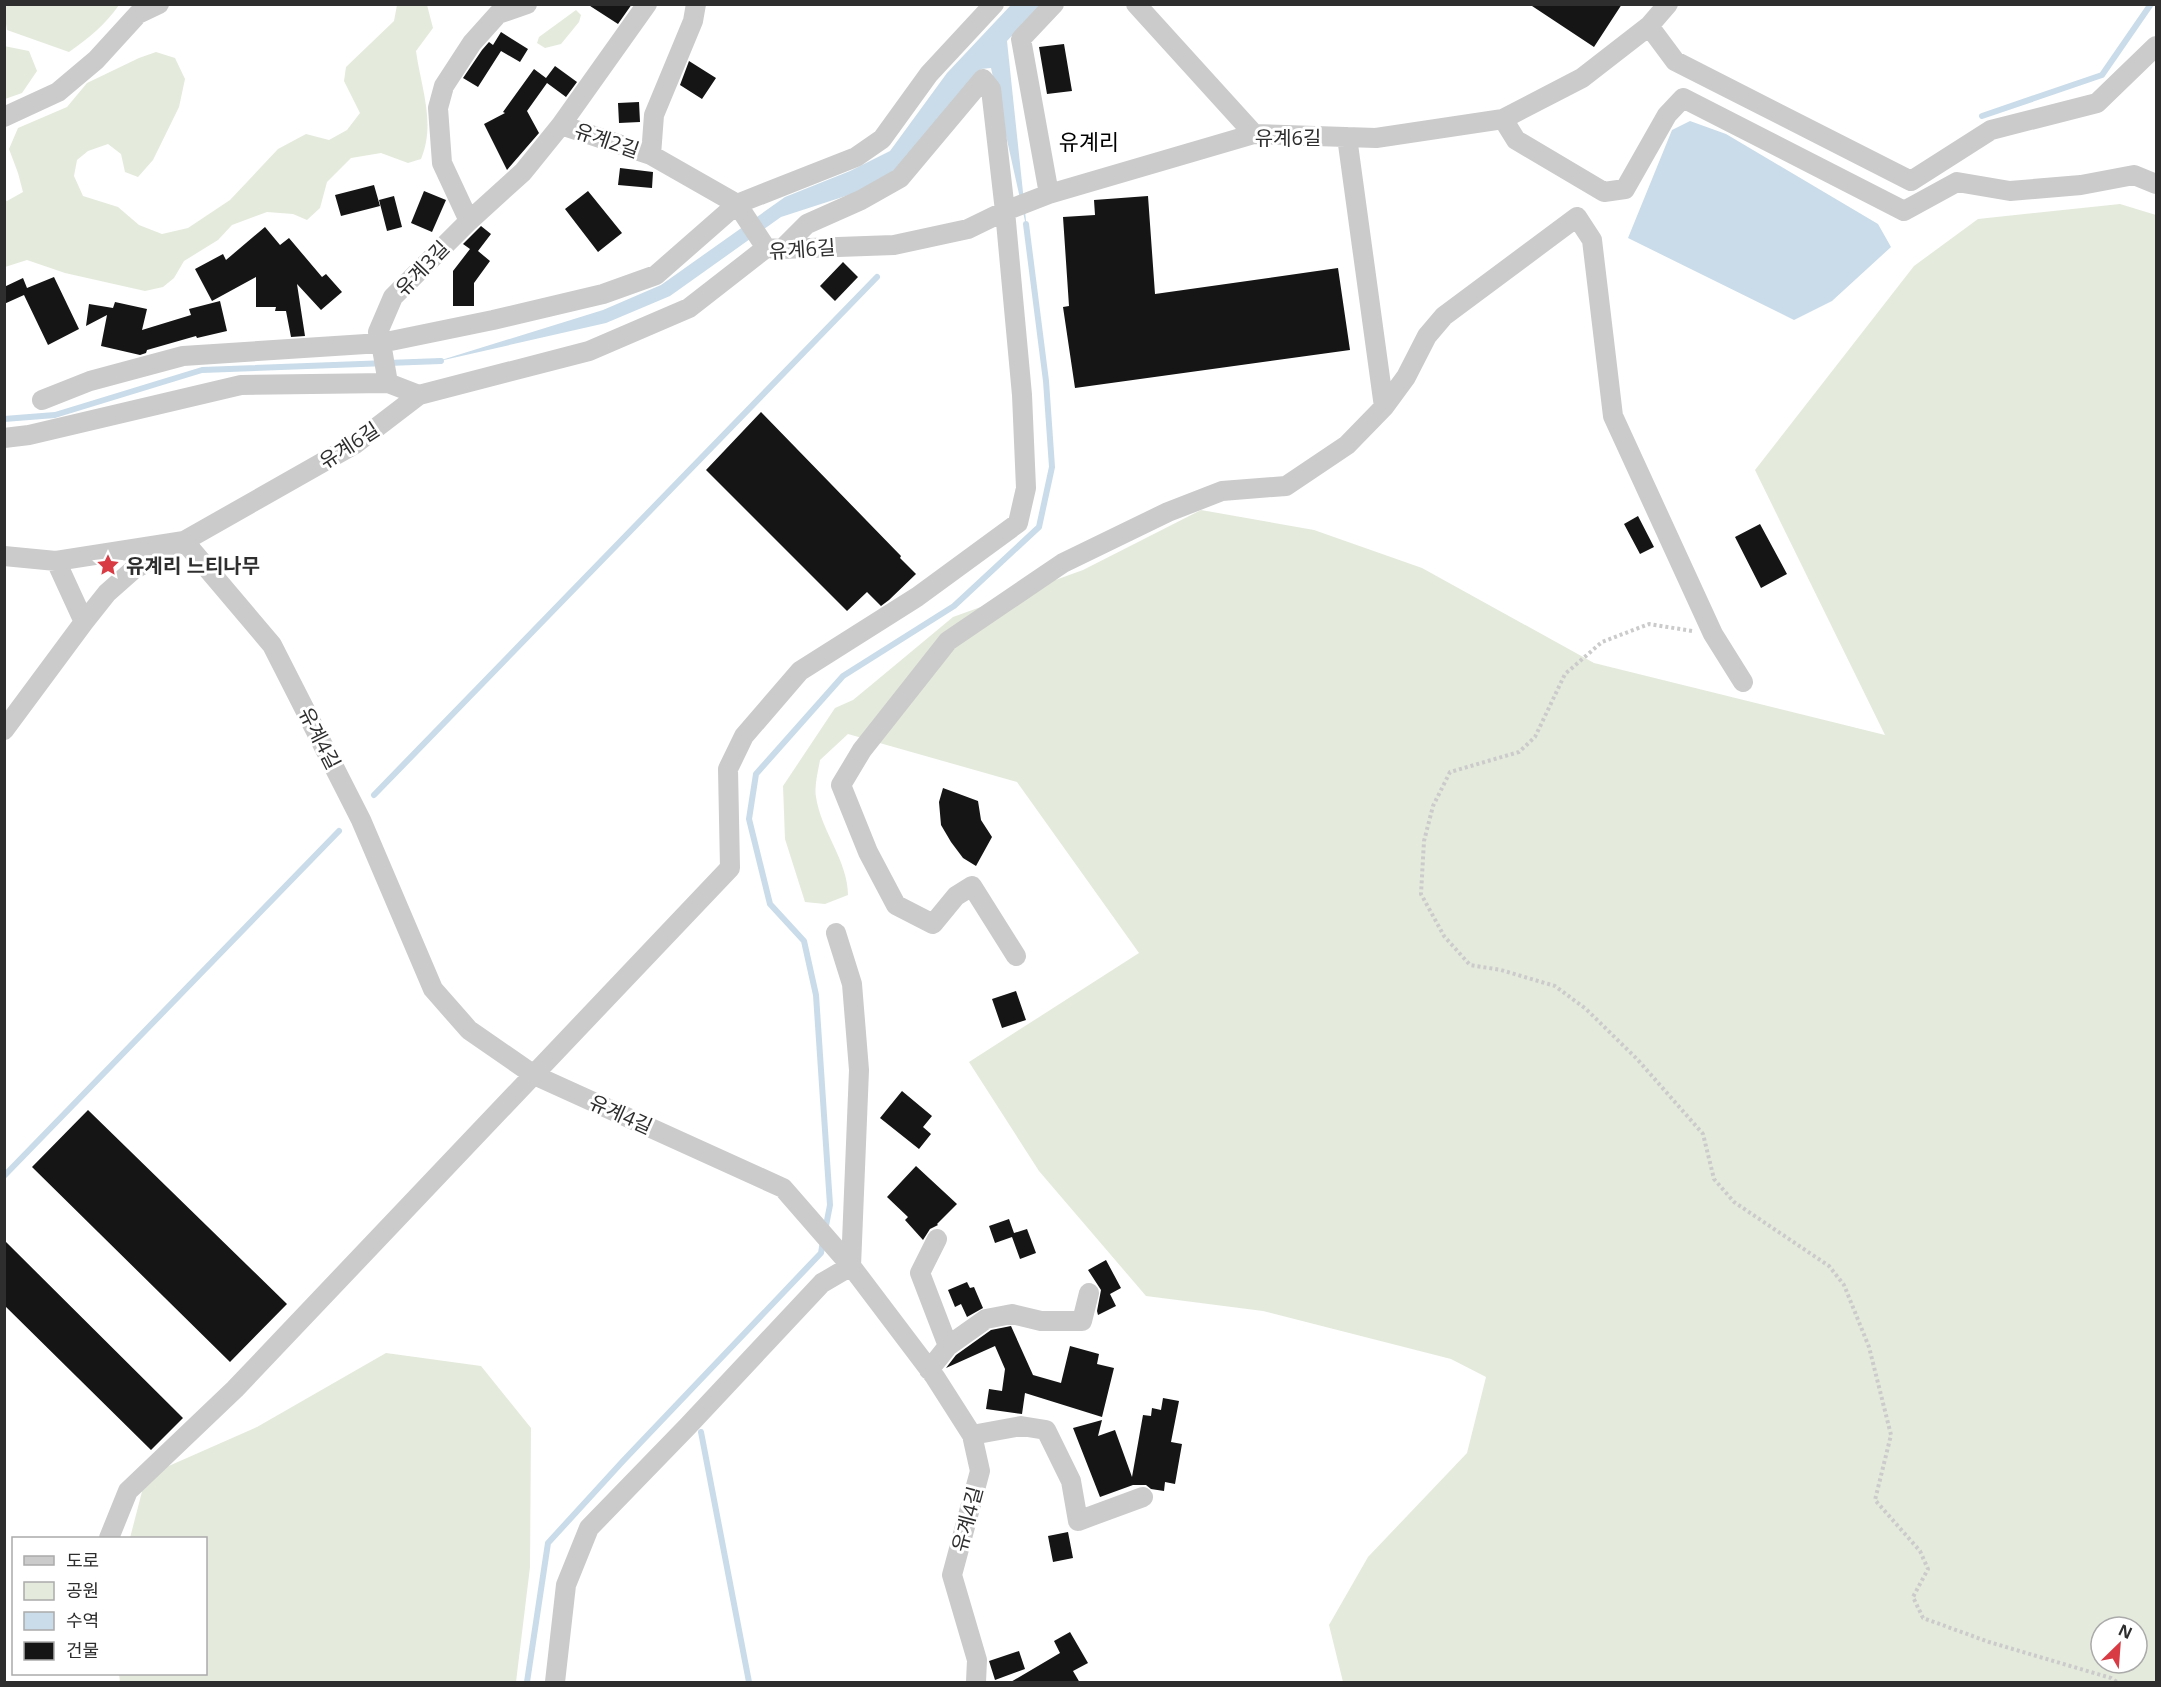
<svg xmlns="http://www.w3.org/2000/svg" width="2161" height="1687" font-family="'Open Sans','Noto Sans KR',sans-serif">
<rect width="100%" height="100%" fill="#fff"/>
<path fill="#e4eadc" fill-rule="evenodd" d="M7,5V4L119,5C105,25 89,38 69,52L7,30L4,10Z
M397,5H427L433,28L416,51C421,88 436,123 421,159L408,163L381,153L351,158L327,182L320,208L307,220L293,214L267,212L232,225L218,240L184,261L174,278L163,287L145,291L65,273L27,260L5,267V200L7,201L23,192L18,173L9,149L18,128L67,107L87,83L139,58L156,52L175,58L185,79L179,107L153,160L138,177L125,172L121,154L108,144L88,151L77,160L74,176L83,196L118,207L139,225L162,234L188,228L230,200L278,149L306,134L329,140L347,130L360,113L344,81L346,67L394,21Z
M576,10L581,15L579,22L561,44L545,48L537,43L539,37Z
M4,46L29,51L37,71L22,93L5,99Z
M2120,204L2156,215V1682H1343L1329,1625L1368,1557L1467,1453L1486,1377L1451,1359L1263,1311L1146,1296L1039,1171L969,1062L1139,953L1017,782L848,734L820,760C818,772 814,786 816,797C821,831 848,861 848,895L825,904L805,902L785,839L783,786L835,708L853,700L870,686L953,617L1083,570L1201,510L1314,530L1422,568L1594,663L1885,735L1755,470L1914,266L1978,219ZM2101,1627H2137V1663H2101Z
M386,1353L481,1366L531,1428L530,1567L516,1682H120L119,1674H206V1538H130L146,1476L257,1427Z"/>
<path fill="#cadce9" d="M1011,5H1041L1007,41L1027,230L991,68L981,69L900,167L858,192L781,217L670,296L606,323L435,362L603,310L661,285L785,197L850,171L890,151L947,73Z
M1690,121L1726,134L1878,224L1891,247L1832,301L1794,320L1628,238L1672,130Z"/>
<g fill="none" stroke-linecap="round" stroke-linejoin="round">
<path stroke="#cadce9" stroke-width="6" d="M1982,116L2102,75L2151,4
M4,419L55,415L202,370L441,361
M374,795L877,277
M4,1176L339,831
M825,1231L830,1205L816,995L804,941L770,904L749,819L756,774L843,676L954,606L1039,527L1052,467L1046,381L1026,224
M701,1432L749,1682
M527,1682L548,1543L623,1461L821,1253L823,1241"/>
</g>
<path fill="#151515" d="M587,4H632L618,24Z
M1529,4H1622L1594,47Z
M501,32L528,49L520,62L501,51L478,87L463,78L482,50L489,42L493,45Z
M1064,44L1072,91L1047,94L1039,47Z
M689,61L716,78L702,99L680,85Z
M555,66L577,82L566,97L547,83L527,111L539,133L507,170L484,124L505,113L503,112L534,69L546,78Z
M639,102L640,122L619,123L618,103Z
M620,168L653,172L652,188L618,185Z
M374,185L380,206L341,216L335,195Z
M424,191L446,200L432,232L411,223Z
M588,191L622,233L598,252L565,209Z
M394,196L402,227L387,231L379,200Z
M1148,196L1155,294L1338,268L1350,350L1075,388L1063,307L1069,306L1063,217L1095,215L1094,200Z
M481,226L491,234L478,251L490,261L474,283V306H453V271L470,249L463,244Z
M265,227L280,245L289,238L322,277L326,274L342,292L321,310L297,284L305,336L291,337L286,311H275L276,307H256V277L212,301L195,269L223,254L226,260Z
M843,262L858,277L835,301L820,286Z
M54,277L79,329L48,345L24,295L4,304V287L23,278L27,288Z
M220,301L227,331L197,338L196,336L147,350L146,353L140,355L101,346L107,315L86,326L89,304L113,308L115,302L147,309L142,330L191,315L189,309Z
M761,412L901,556L900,558L916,574L889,600L881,606L867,592L847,611L706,470Z
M1638,516L1654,547L1640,554L1624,524Z
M1760,524L1787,574L1761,588L1735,537Z
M943,788L978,801L981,820L992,837L976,866L963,858L951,842L941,825L939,802Z
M1016,991L1026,1020L1002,1028L992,999Z
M902,1091L932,1116L923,1127L931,1134L919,1149L880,1118Z
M88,1110L287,1304L230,1362L32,1167Z
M916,1166L957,1204L937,1224L938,1225L930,1229L923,1240L905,1220L908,1217L887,1197Z
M1009,1219L1014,1233L1027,1229L1036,1253L1020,1259L1012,1237L995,1243L989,1226Z
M4,1240L183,1418L151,1450L4,1305Z
M1106,1260L1121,1288L1110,1294L1116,1306L1098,1315L1097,1311L1101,1290L1088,1270Z
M967,1282L970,1288L974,1287L983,1308L967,1317L961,1304L955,1307L948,1290Z
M1011,1326L1033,1375L1061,1383L1070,1346L1099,1354L1097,1364L1114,1368L1102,1417L1025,1393L1022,1414L986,1409L989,1389L1002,1391L1005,1369L995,1346L946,1368L956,1355L991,1330Z
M1163,1398L1179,1401L1171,1442L1182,1444L1175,1484L1165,1482L1164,1491L1151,1489L1146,1485H1133L1100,1497L1073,1428L1102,1420L1098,1436L1115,1430L1132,1477L1143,1415L1151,1416L1152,1408L1161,1410Z
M1068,1532L1073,1558L1053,1562L1048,1536Z
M1070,1632L1088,1663L1073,1671L1080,1683H1009L1060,1653L1054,1641Z
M1019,1651L1025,1669L995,1680L989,1661Z"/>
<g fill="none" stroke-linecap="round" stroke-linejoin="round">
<path stroke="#cbcbcb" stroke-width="4" stroke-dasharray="3 3" stroke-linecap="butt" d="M1692,631L1649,624L1602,642L1565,674L1535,737L1519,752L1450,772L1433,806L1424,841L1421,894L1444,936L1470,965L1501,970L1555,986L1586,1009L1638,1060L1703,1134L1714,1179L1734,1202L1829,1266L1844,1285L1869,1347L1891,1435L1875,1500L1920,1551L1928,1569L1913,1597L1923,1618L1989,1642L2111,1678L2117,1682"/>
<path stroke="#cbcbcb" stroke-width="20" d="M647,4L561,125L651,155L737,204L766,248
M1136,4L1254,134
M1649,26L1675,61L1911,181L1991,130L2097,103L2156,46
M4,117L58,92L96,60L138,14L159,4
M1503,119L1516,140L1604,192L1625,189L1667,115L1683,98L1904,211L1957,182L2010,191L2081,185L2134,175L2156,184
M1347,137L1384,407
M651,155L654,115L693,21L696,4
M1049,194L1021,39L1054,4
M469,221L523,172L561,125
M388,383L381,343L493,320L603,294L656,275L737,204L856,157L882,139L929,74L994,4
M42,400L90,381L183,356L381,343L378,332L393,297L469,221L442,163L438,108L444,86L472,43L498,14L527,4
M4,438L29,435L241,385L388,383L419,395
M4,556L56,561L184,541L272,645L361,820L433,989L469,1030L534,1075L783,1188L851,1266L935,1377L972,1435L980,1471L952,1575L977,1660L976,1682
M56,561L84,622
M4,730L84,622L107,593L133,570L355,444L419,395L589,351L689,308L766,248L782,249L894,245L968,229L1005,211L1049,194L1254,134L1376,138L1503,119L1582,78L1649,26L1668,4
M836,933L852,984L859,1070L851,1266
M1016,956L972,886L956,896L933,924L896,905L868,852L841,785L862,750L948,641L1063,563L1168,512L1222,491L1286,486L1347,445L1384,407L1406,377L1427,336L1444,316L1577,217L1592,240L1613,416L1713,634L1743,682
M937,1239L920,1273L948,1346
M929,1370L948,1346L986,1319L1012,1314L1041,1321H1082L1089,1293
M972,1435L1021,1426L1046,1430L1071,1481L1078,1521L1143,1497
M109,1538L128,1491L235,1389L730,868L728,769L744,736L800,671L917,597L1018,523L1026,488L1022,395L1005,211L991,89L983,79L900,178L861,200L807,224L782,249
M555,1682L566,1585L589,1528L687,1427L822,1283L851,1266"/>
</g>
<defs>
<g id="sight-bare" transform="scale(1.8)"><path d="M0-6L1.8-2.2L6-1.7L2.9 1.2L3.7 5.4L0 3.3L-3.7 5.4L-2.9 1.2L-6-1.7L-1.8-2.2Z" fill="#d93b44" stroke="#fff" stroke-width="2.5" paint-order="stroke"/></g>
</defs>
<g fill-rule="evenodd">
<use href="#sight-bare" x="108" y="565"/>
</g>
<g text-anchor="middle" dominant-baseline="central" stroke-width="6" stroke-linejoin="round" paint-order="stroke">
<g font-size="20" fill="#2e2e2e" stroke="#fff">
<text x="1288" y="137">유계6길</text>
<text transform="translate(607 140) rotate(19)">유계2길</text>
<text transform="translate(802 249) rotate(-4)">유계6길</text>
<text transform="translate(422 268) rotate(-46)">유계3길</text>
<text transform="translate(349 445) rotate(-33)">유계6길</text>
<text transform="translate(320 738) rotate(63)">유계4길</text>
<text transform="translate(621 1114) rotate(24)">유계4길</text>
<text transform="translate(967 1519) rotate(-75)">유계4길</text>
</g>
<g font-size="20" font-weight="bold" fill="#2e2e2e" stroke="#fff" text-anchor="start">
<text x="126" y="565">유계리 느티나무</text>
</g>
<g font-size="22" fill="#000" stroke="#fff">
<text x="1089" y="141">유계리</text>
</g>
</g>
<rect width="2161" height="1687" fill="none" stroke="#2e2e2e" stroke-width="12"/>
<rect x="12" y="1537" width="195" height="138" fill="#ffffff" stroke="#ababab" stroke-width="1.5"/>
<rect x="24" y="1556" width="30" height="9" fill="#cbcbcb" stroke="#ababab" stroke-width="1.5"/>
<text x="66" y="1567" font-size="18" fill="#2e2e2e">도로</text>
<rect x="24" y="1582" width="30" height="18" fill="#e4eadc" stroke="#ababab" stroke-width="1.5"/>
<text x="66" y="1597" font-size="18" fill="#2e2e2e">공원</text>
<rect x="24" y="1612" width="30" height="18" fill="#cadce9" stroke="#ababab" stroke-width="1.5"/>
<text x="66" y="1627" font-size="18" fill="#2e2e2e">수역</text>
<rect x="24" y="1642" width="30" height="18" fill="#151515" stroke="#ababab" stroke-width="1.5"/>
<text x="66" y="1657" font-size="18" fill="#2e2e2e">건물</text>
<g transform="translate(2119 1645) rotate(25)"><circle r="28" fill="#ffffff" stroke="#ababab" stroke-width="1.5"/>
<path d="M0-4.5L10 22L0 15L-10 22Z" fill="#d93b44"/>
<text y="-9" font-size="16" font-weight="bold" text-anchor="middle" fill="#2e2e2e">N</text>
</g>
</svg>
